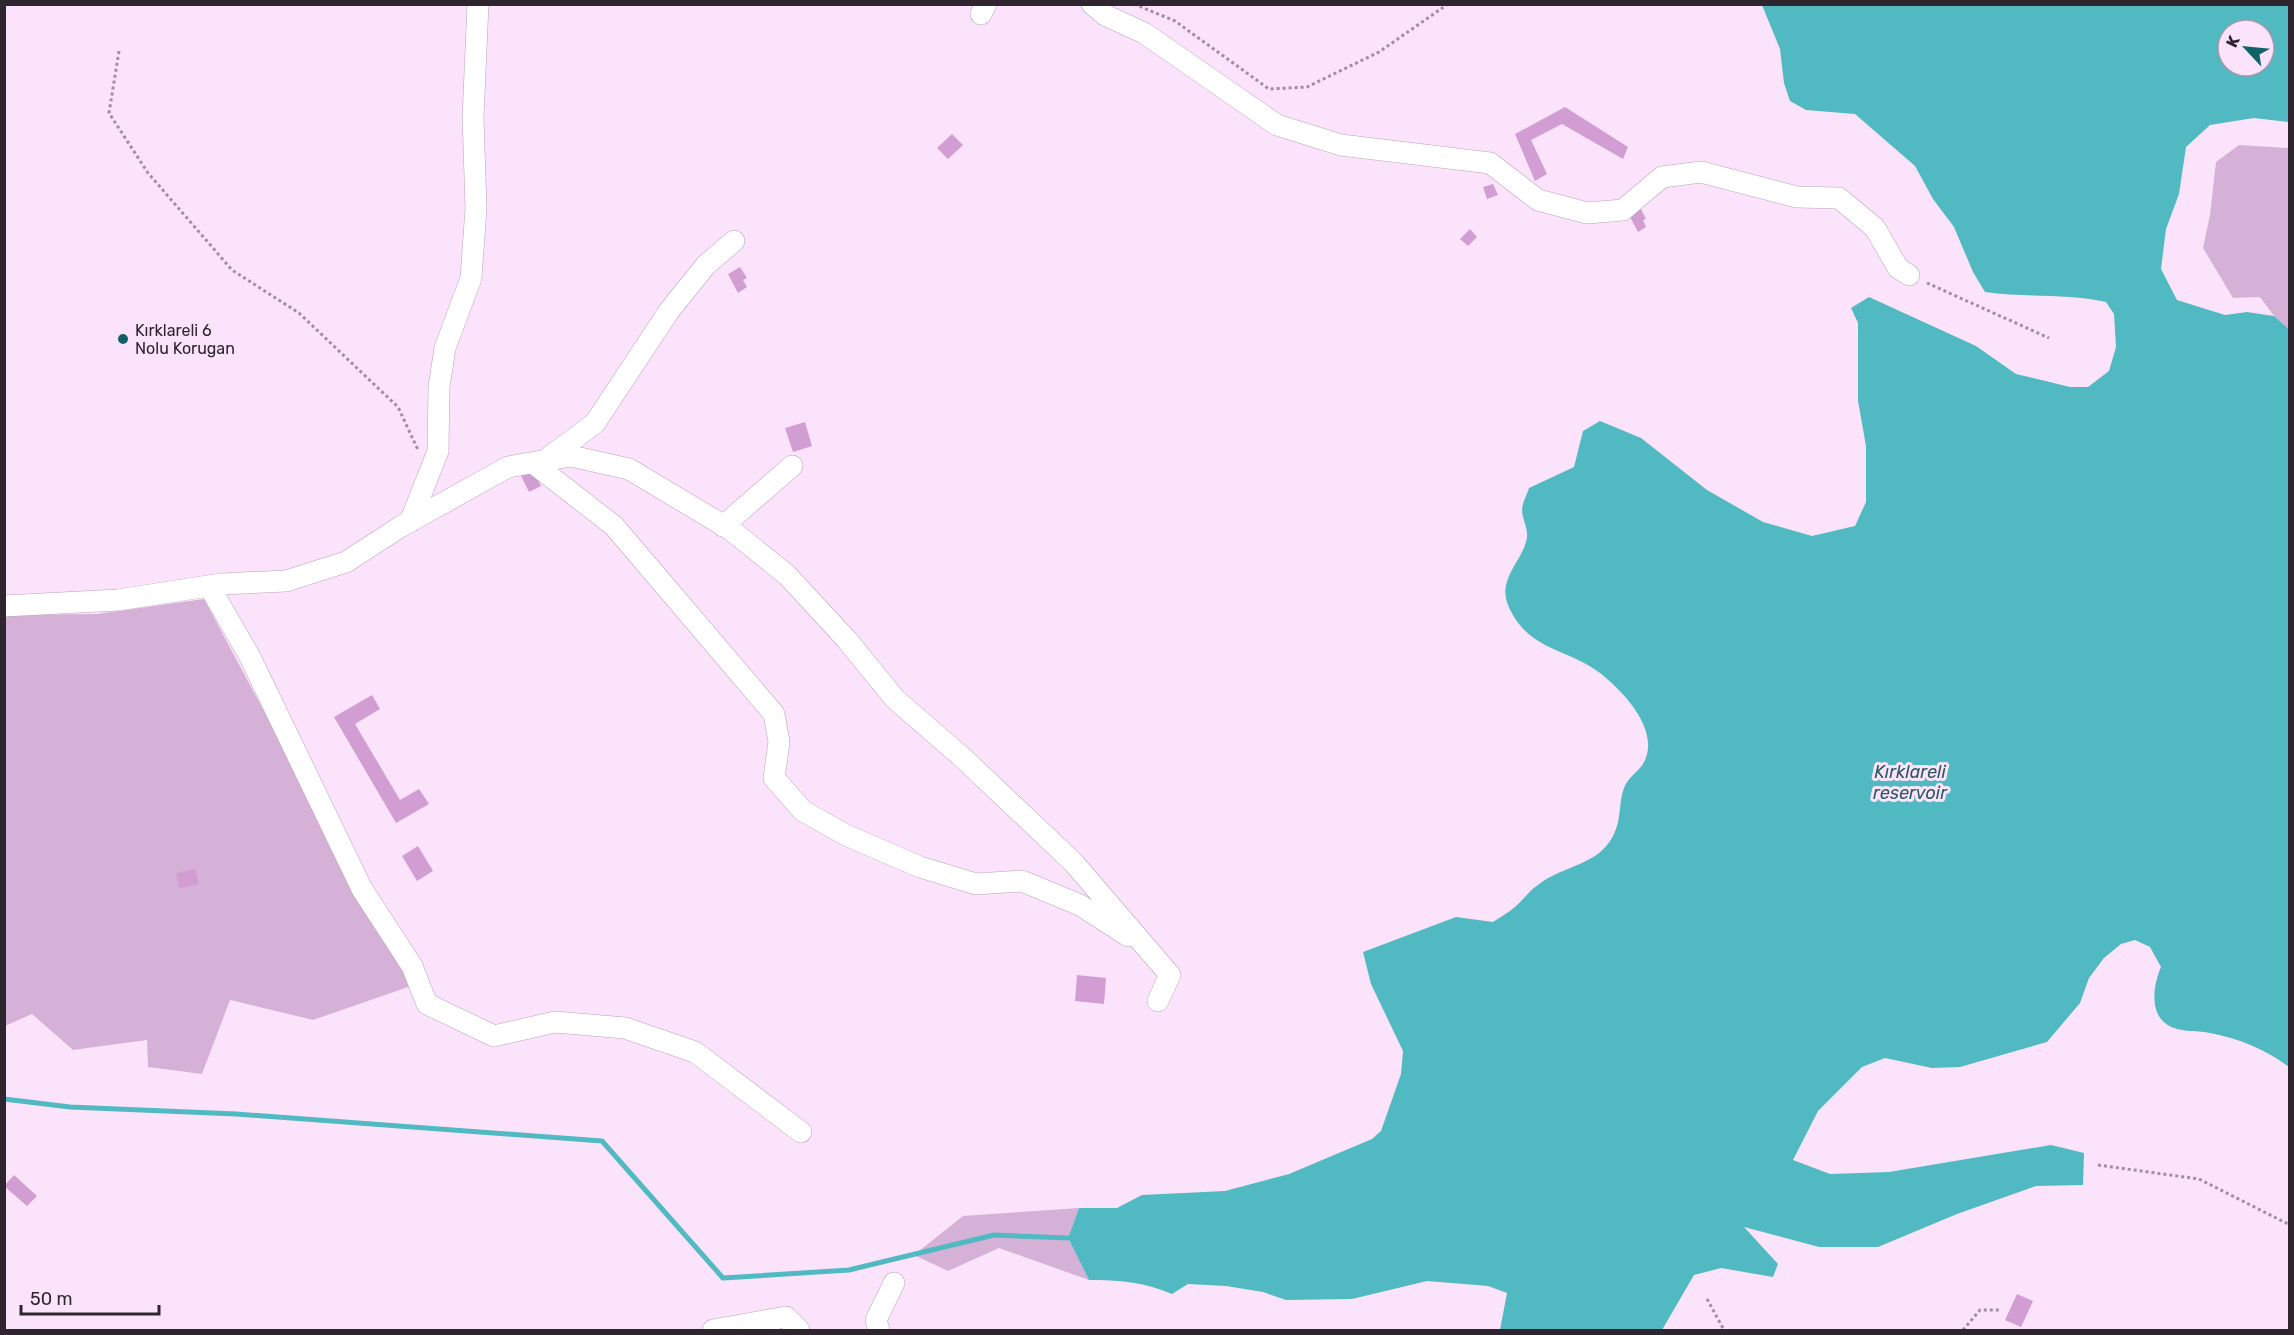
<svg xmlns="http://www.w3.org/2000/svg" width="2294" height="1335" font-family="Rubik,sans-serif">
<rect width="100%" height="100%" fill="#fbe4fb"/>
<path fill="#d6b1d7" d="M2239,145L2289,148V329L2274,316L2260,297L2233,298L2203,248L2210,215L2216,162Z
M204,599L411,986L313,1020L230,1000L202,1074L148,1067L147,1040L73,1050L32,1014L5,1026L4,615L97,614Z
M1079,1208L1068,1238L1089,1280L999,1248L948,1271L914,1255L963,1216Z"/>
<path fill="#51b9c1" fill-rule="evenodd" d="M1762,5H2289V122L2254,118L2210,125L2186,147L2179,194L2166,229L2161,269L2177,300L2225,315L2247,312L2274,316L2289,329V1067C2267,1050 2238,1038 2210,1033C2196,1030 2177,1033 2165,1023C2149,1010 2154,983 2161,967L2150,947L2135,940L2121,944L2104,958L2089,978L2080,1003L2047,1042L1960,1067L1932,1068L1885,1058L1862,1067L1818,1111L1793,1160L1830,1174L1889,1172L2051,1145L2084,1153L2083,1185L2036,1186L1957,1214L1878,1247H1819L1744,1227L1778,1264L1773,1277L1721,1268L1694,1275L1662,1330H1500L1507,1293L1488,1286L1427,1281L1352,1299L1286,1300L1263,1292L1226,1286L1188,1284L1172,1294C1144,1282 1119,1280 1089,1280L1068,1238L1079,1208H1117L1142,1195L1225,1191L1289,1174L1372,1139L1381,1131L1401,1074L1403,1051L1371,984L1363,952L1456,917L1493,922C1500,917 1508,913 1515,907C1523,900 1529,891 1538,885C1564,864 1603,866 1616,829C1621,816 1619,801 1624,788C1628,777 1637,773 1643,764C1662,732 1624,692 1600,673C1568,648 1527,651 1508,605C1497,578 1524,560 1527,537C1528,528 1522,518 1522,510C1522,503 1527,495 1529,488L1574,467L1583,431L1600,421L1641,438L1707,490L1763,522L1812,536L1855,526L1866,502V446L1858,401V323L1851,308L1869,297L1976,346L2016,374L2070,387H2088L2109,371L2116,347L2114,314L2106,302C2067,293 2026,298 1985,292L1973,272L1954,227L1933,199L1915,166L1855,114L1806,110L1790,101L1784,83L1780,49ZM2228,30H2264V66H2228Z"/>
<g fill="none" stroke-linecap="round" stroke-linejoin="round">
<path stroke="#51b9c1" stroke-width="5" d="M4,1099L70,1107L236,1114L602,1141L723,1278L849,1270L994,1235L1068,1238"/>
</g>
<path fill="#d19dd3" d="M1565,107L1628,147L1623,159L1562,124L1531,140L1547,174L1535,181L1515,134Z
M952,134L963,145L948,159L937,148Z
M1493,184L1498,195L1487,199L1483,187Z
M1640,207L1646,219L1643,220L1646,227L1638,232L1628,213Z
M1470,229L1477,237L1468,246L1460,239Z
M740,267L747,278L743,280L747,287L738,293L728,274Z
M805,422L812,446L793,452L785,428Z
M532,470L541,486L529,492L521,476Z
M372,695L380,709L355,724L400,800L419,789L429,804L396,823L334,717Z
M418,846L433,871L417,881L402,856Z
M195,869L199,884L179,888L176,873Z
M1077,975L1106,978L1104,1004L1075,1001Z
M14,1175L37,1196L27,1206L4,1186Z
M2017,1294L2033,1301L2021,1327L2005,1320Z"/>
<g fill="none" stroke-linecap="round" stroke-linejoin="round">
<g stroke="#b9a4ba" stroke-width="22">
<path id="minor" d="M1092,4L1105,15L1144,33L1277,125L1341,145L1490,163L1538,200L1587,213L1623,210L1662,177L1701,172L1797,197L1839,198L1875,228L1898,268L1909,275
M981,14L986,4
M548,458L595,423L669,311L706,265L734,241
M533,463L614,526L774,714L779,742L774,778L803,811L846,835L920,867L976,884L1022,881L1080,905L1128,936
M410,522L438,451L439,387L445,348L471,278L476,208L473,117L478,4
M723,526L792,466
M209,586L249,655L362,889L412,966L427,1004L494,1036L555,1022L625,1028L695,1052L801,1132
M4,606L118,600L221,584L286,581L346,562L400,527L508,467L571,456L629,469L731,530L787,575L847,640L895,699L963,758L1073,862L1170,975L1158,1001
M713,1330L786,1317L799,1330
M879,1330L876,1320L894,1283"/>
</g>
<path stroke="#a08fa0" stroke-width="3" stroke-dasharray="3 3" stroke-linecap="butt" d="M1134,4L1175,21L1269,89L1307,87L1379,52L1448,4
M119,51L109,113L148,173L232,270L299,313L398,407L418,450
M1927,283L2049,338
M2098,1165L2199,1179L2290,1225
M1707,1299L1724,1330
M1963,1330L1980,1310H2000"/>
<use href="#minor" stroke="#fff" stroke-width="21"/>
</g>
<circle fill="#116267" stroke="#fbe4fb" stroke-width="2" cx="123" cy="339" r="6"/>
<g text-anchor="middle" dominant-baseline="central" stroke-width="6" stroke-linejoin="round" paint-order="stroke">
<g font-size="16" fill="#2e252e" stroke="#fbe4fb" text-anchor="start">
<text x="135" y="330">Kırklareli 6<tspan x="135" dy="18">Nolu Korugan</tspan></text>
</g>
<g font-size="18" font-style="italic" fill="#2b595c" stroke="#fbe4fb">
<text x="1910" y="772">Kırklareli<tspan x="1910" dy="21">reservoir</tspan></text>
</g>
</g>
<rect width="2294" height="1335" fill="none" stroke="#2e252e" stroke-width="12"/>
<g transform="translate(2246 48) rotate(296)"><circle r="28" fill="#fbe4fb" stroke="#a998a9" stroke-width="1.5"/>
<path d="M0-4.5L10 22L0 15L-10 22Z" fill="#116267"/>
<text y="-9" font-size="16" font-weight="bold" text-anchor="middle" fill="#2e252e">K</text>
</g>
<path d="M21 1305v9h138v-9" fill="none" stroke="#2e252e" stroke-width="3"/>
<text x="30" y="1305" font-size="18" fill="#2e252e" stroke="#fbe4fb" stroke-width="4.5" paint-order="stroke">50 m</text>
</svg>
